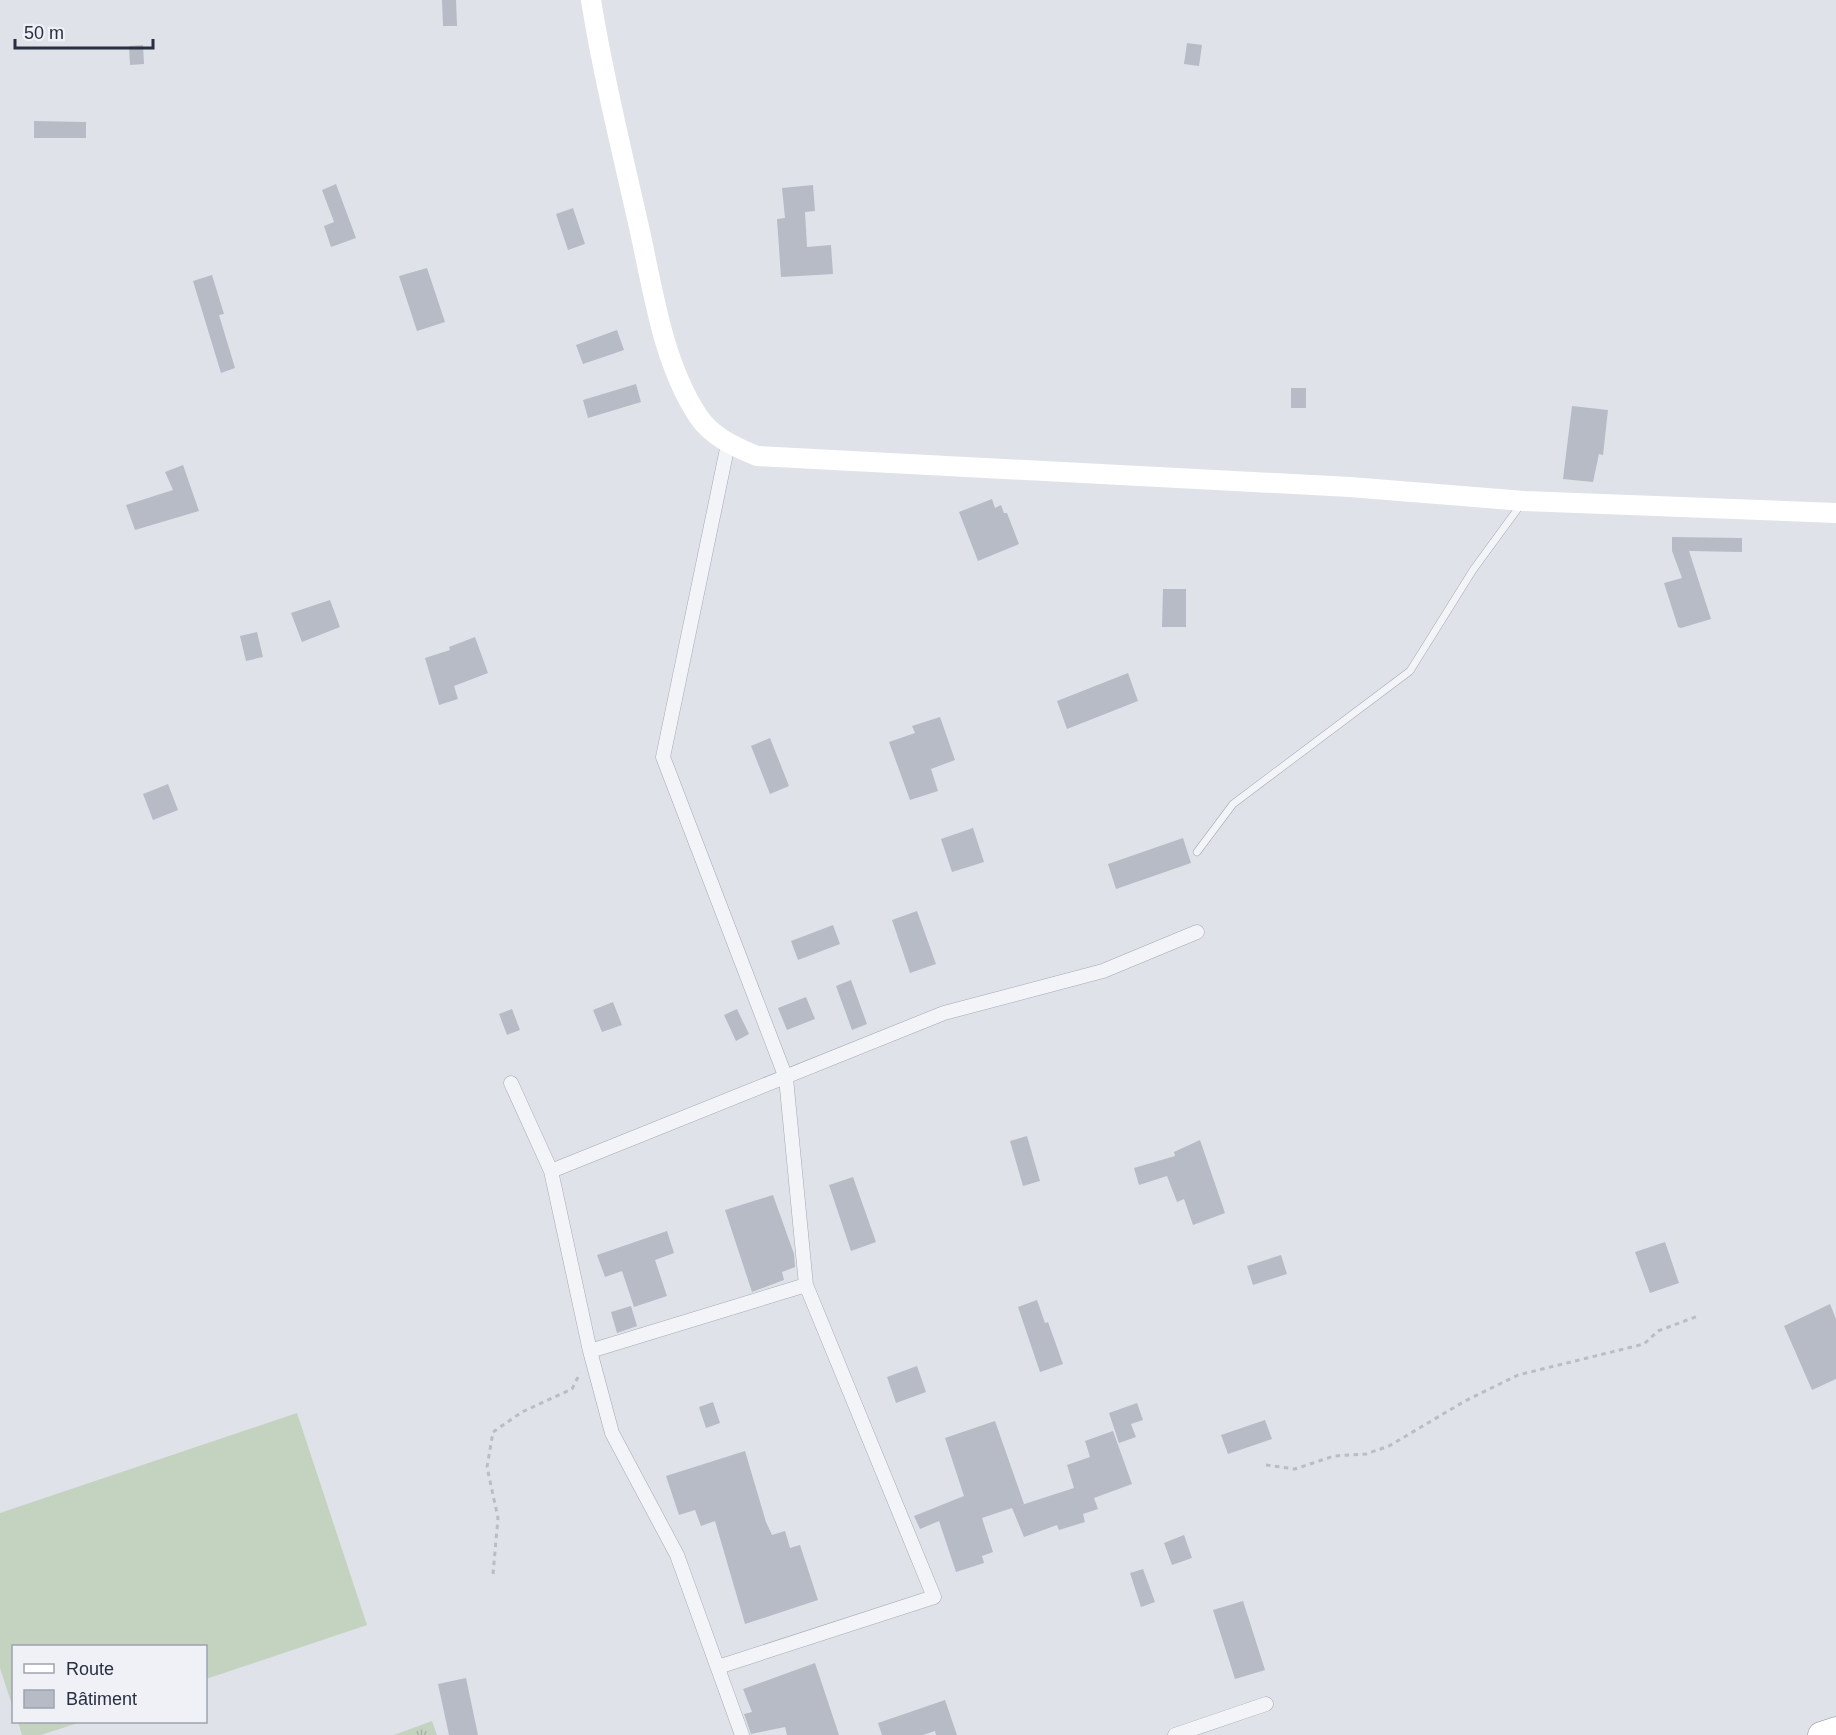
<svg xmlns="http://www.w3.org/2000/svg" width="1836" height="1735" font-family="Arial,sans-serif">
<defs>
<pattern id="park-tufts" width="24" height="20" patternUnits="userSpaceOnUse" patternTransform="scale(1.5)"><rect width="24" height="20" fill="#c3d3c0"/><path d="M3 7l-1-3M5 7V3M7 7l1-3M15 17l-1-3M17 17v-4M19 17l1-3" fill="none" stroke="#a8b5a6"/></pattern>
</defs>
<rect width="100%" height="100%" fill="#dfe2e9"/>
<path fill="url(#park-tufts)" d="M432,1721L437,1735H394Z"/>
<path fill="#c3d3c0" d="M297,1413L367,1625L206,1679V1646H14L13,1708L0,1668V1513Z
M18,1722H81L41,1735H22Z"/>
<path fill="#b6bbc6" d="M442,0H456L457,26H443Z
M1187,43L1202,45L1199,66L1184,64Z
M143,45L144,64L130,65L129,46Z
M34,121L86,122V138H34Z
M336,184L356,238L331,247L324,226L334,222L322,190Z
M813,185L815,211L805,212L807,247L831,245L833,274L781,277L777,219L785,218L782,188Z
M573,208L585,244L568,250L556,214Z
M427,268L445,322L417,331L399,276Z
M212,275L224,314L219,315L235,368L221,373L193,281Z
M617,330L624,350L583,364L576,345Z
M636,384L641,402L588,418L583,400Z
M1291,388H1306V408H1291Z
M1572,406L1608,410L1603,455L1599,454L1593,482L1563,479Z
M183,465L199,511L135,530L126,505L173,490L165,472Z
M992,499L995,508L1001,505L1004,513H1007L1019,544L978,561L959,512Z
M1672,537L1742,538V552L1689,551L1711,619L1681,628L1678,627L1664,583L1682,578L1672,551Z
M1163,589H1186V627H1162Z
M330,600L340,627L302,642L291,613Z
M257,632L263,657L246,661L240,636Z
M475,637L488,673L454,686L458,699L439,705L425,658L450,650L449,647Z
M1128,673L1138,701L1067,729L1057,701Z
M940,717L955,760L931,769L938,791L910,800L889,742L915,733L912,726Z
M770,738L789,786L770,794L751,746Z
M168,784L178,810L153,820L143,794Z
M973,828L984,862L952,872L941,839Z
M1183,838L1191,863L1116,889L1108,864Z
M917,911L936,964L910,973L892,920Z
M833,925L840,944L798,960L791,941Z
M851,980L867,1024L852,1030L836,986Z
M806,997L815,1019L787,1030L778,1008Z
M613,1002L622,1025L602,1032L593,1010Z
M512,1009L520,1030L507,1035L499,1014Z
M737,1009L749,1034L736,1041L724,1015Z
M1027,1136L1040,1181L1023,1186L1010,1141Z
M1200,1140L1225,1213L1193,1225L1184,1199L1177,1202L1167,1176L1139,1185L1134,1168L1175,1156L1174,1152Z
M853,1177L876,1242L851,1251L829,1185Z
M773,1195L794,1254L795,1267L782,1272L784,1280L752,1292L725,1210Z
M667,1231L674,1253L655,1260L667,1296L634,1307L622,1271L605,1277L597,1255Z
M1665,1242L1679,1283L1650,1293L1635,1252Z
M1281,1255L1287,1274L1253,1285L1247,1266Z
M1037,1300L1045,1323L1048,1322L1063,1364L1040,1372L1018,1307Z
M1830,1304L1836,1319V1379L1812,1390L1784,1326Z
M631,1306L637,1326L617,1333L611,1312Z
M917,1366L926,1392L896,1403L887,1377Z
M713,1402L720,1423L706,1428L699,1407Z
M1137,1403L1143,1420L1131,1424L1136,1437L1119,1443L1109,1413Z
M1265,1420L1272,1439L1228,1454L1221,1435Z
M995,1421L1024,1504L982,1518L993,1552L982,1556L984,1563L956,1572L939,1521L920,1529L914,1516L964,1496L945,1438Z
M1113,1431L1132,1484L1094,1498L1098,1509L1083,1514L1085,1522L1059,1530L1057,1525L1024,1537L1012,1508L1074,1488L1067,1465L1090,1457L1085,1441Z
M745,1451L766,1522L772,1535L785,1531L790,1548L800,1545L818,1600L745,1624L715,1521L701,1526L695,1510L679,1515L666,1476Z
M1184,1535L1192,1558L1172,1565L1164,1543Z
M1143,1569L1155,1602L1141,1607L1130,1573Z
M1243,1601L1265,1670L1235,1679L1213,1610Z
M815,1663L839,1735H787L785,1727L751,1734L744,1714L752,1712L743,1689Z
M466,1678L478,1735H449L438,1684Z
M945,1700L957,1735H936L935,1731L923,1735H882L878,1723Z"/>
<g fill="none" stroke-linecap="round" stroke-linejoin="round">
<g stroke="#a4a9b3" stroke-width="8">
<path id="lane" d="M1197,852L1233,804L1410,671L1473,570L1522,503"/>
</g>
<g stroke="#a4a9b3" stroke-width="15">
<path id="street" d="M511,1083L551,1171L590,1351L612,1433L677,1555L742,1735
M551,1171L944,1013L1103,971L1197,932
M590,1351L806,1285
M718,1667L934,1597L806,1285L786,1078L663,757L728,444
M1175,1735L1266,1704"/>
</g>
<g stroke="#868ea0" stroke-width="27">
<path id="highway" d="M1821,1735L1836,1730"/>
</g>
<path stroke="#b9bdc4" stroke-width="3" stroke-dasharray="4.5 4.5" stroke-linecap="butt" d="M1266,1465L1295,1469L1334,1456L1366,1454L1389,1446L1465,1401L1518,1375L1644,1344L1658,1331L1698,1316
M493,1574L498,1518L487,1467L493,1432L522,1412L572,1389L580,1373"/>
<use href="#lane" stroke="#f2f4f7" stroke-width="7"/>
<use href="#street" stroke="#f2f4f7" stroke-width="14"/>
<path stroke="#fff" stroke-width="20" d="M591,0C603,76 622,151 639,227C653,289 662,361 698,416C712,437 735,447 757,456L1350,487L1524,501L1836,513"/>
<use href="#highway" stroke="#fff" stroke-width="26"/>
</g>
<rect x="12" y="1645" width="195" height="78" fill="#eff1f7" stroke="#9fa3ae" stroke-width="1.5"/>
<rect x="24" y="1664" width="30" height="9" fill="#ffffff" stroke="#9fa3ae" stroke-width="1.5"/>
<text x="66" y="1675" font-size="18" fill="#272f41">Route</text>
<rect x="24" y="1690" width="30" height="18" fill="#b6bbc6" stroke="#9fa3ae" stroke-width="1.5"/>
<text x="66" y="1705" font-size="18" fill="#272f41">Bâtiment</text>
<path d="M15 39v9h138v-9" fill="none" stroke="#272f41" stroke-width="3"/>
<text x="24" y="39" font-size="18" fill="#272f41" stroke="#eff1f7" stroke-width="4.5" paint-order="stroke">50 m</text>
</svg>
